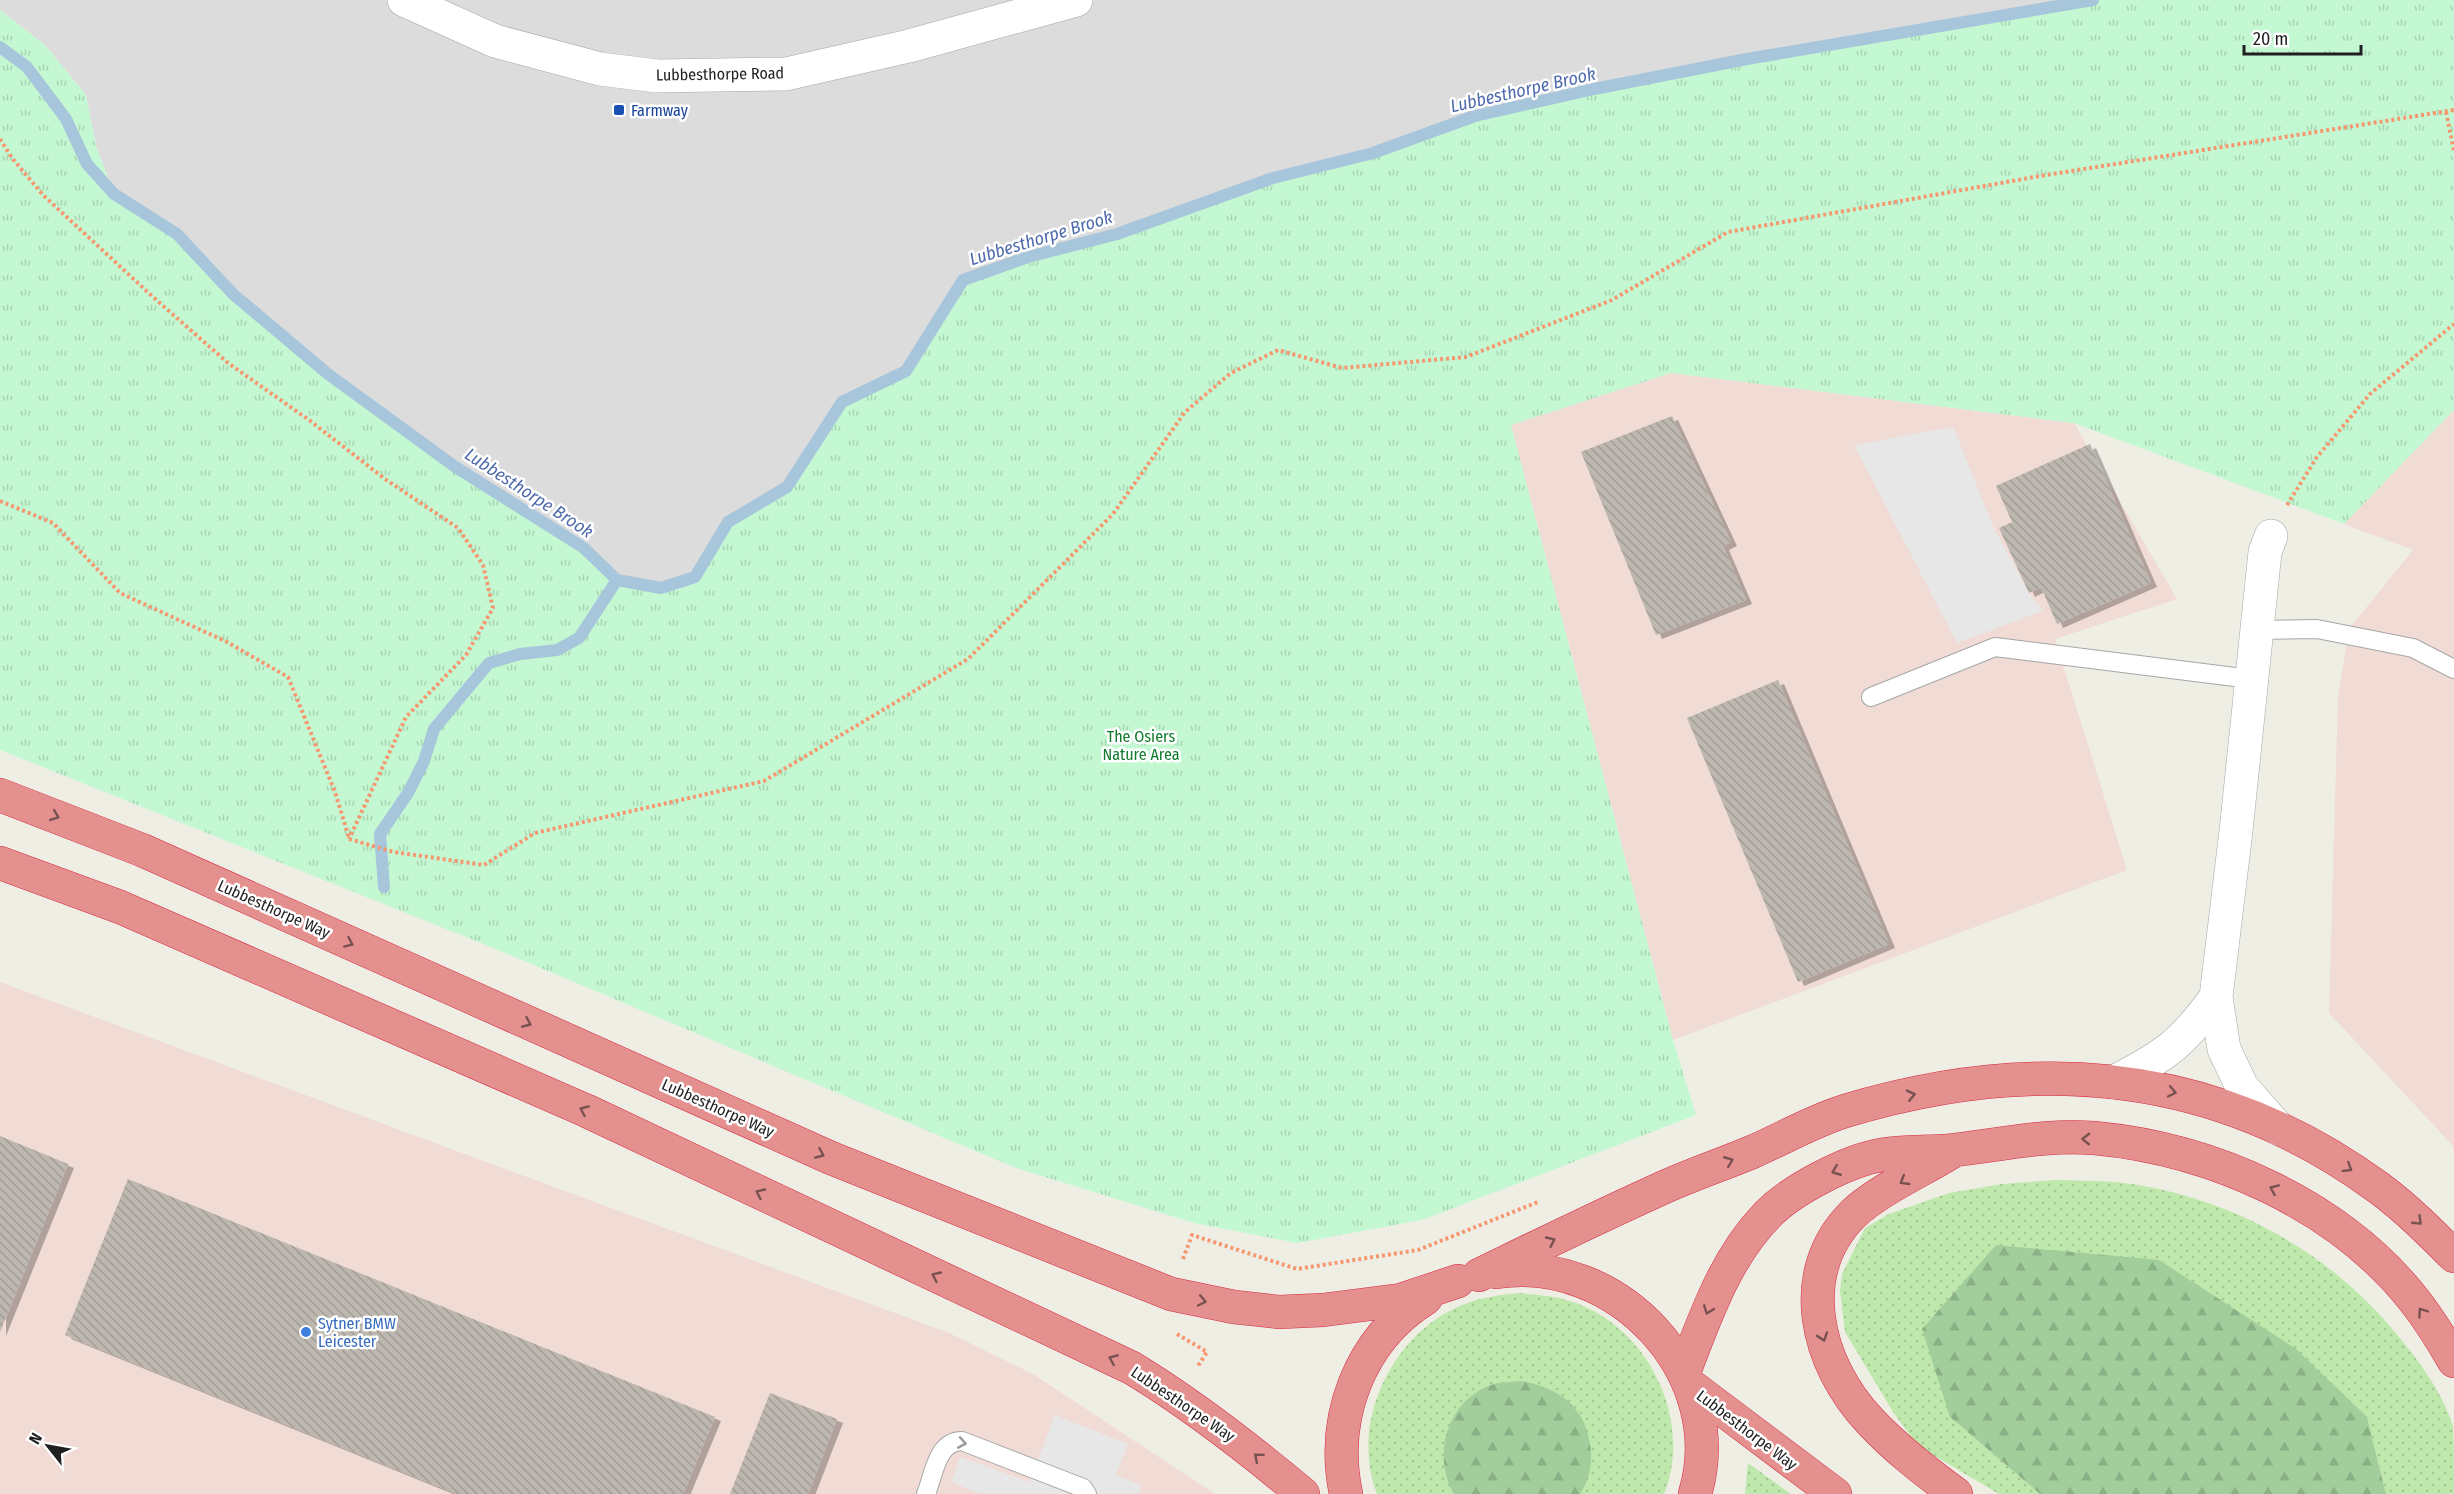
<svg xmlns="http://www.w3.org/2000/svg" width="2454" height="1494" font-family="'Fira Sans Condensed',sans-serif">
<defs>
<pattern id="grass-dots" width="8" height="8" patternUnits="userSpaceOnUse" patternTransform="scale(1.5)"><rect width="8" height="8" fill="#bfe8ad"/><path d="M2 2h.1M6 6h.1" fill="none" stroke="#a4c794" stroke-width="1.8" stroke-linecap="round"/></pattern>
<pattern id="forest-firs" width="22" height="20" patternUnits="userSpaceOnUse" patternTransform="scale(1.5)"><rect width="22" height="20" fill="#a1ce9b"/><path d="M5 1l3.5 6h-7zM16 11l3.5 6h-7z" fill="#8ab085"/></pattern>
<pattern id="park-tufts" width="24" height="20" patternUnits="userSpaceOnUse" patternTransform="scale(1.5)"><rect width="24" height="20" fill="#c4f8d2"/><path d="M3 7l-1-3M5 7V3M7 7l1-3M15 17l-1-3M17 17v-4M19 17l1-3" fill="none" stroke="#a8d4b4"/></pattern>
<pattern id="building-back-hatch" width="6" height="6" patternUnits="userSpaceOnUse" patternTransform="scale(1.5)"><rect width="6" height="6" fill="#bcb7af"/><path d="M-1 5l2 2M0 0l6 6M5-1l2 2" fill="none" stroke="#a19d96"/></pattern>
<filter id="shadow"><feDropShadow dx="6" dy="4" stdDeviation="0" flood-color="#0004"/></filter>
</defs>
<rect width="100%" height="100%" fill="#efeee5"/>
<path fill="#dddcdc" d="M0,0H2093L1996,18L1373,153L1273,178L1117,234L1028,257L963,280L906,371L842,402L787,487L728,522L695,577L661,588L617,580L584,548L454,466L328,374L233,294L177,234L114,194L96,146L86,95L45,45L0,10Z"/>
<path fill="#f0dbd5" d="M1671,373L2074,423L2177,599L2055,639L2127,870L1673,1040L1511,425Z
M2454,410V1147L2329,1013L2338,696L2349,629L2413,550L2344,524Z
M0,982L949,1333L1033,1374L1215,1494H0Z"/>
<path fill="url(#grass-dots)" d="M2056,1180C2083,1181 2111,1180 2138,1185C2240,1202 2334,1256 2399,1337C2420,1362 2443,1394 2453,1426C2454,1443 2454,1475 2454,1494H2386L2367,1417H1950L2040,1494H1999L1918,1446L1893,1412L1845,1332L1840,1291L1842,1274L1865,1228L1889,1214L1949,1193L2002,1184Z
M1519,1293C1538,1295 1555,1296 1573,1302C1648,1327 1694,1420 1664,1494H1377C1349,1422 1393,1331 1465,1304C1482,1297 1500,1295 1519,1293Z
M1748,1463L1791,1494H1745Z"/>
<path fill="url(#forest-firs)" d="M1996,1245L2159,1260L2296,1349L2367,1417L2386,1494H2040L1950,1417L1922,1329Z
M1521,1381C1537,1384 1550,1388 1564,1398C1592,1418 1600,1466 1580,1494H1454C1430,1453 1449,1395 1498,1383C1505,1382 1514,1382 1521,1381Z"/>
<path fill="url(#park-tufts)" d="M2093,0H2454V410L2344,524L2074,423L1671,373L1511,425L1673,1040L1696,1115L1422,1220L1297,1243L1194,1223L1016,1168L486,945L0,750V10L45,45L86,95L96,146L114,194L177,234L233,294L328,374L454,466L584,548L617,580L661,588L695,577L728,522L787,487L842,402L906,371L963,280L1028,257L1117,234L1273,178L1373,153L1468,119L1594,89L1747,59Z"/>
<path fill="#e7e7e7" d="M1953,427L1993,526L2029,593L2043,611L1957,643L1854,445Z
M1055,1415L1128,1444L1116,1475L1142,1485L1138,1494H981L951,1482L960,1457L1029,1482Z"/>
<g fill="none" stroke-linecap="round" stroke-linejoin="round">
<path stroke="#a7c6dc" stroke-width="12" d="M0,47L27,67L66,119L87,164L114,194L177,234L233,294L328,374L454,466L584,548L617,580L661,588L695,577L728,522L787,487L842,402L906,371L963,280L1028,257L1117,234L1273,178L1373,153L1475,116L1594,89L1747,59L2093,0
M384,887L380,834L408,793L424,761L434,729L489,663L520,654L557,650L579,638L617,580"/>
</g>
<path fill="url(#building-back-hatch)" filter="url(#shadow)" d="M1672,416L1731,542L1723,546L1746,600L1656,635L1581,452Z
M2090,444L2151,583L2057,624L2041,587L2029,593L1999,528L2012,522L1996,486Z
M1778,680L1889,944L1798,982L1687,718Z
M0,1136L68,1164L0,1332Z
M128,1179L715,1417L683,1494H457L65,1335Z
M770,1393L837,1419L808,1494H730Z"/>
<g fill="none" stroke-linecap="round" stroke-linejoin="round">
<g stroke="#a6a6a6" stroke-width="20">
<path id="lane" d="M2257,630L2317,629L2413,648L2454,669
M1871,697L1995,647L2251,679
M926,1494C934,1474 937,1441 962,1441L1083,1488L1087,1494"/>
</g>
<g stroke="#a6a6a6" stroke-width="34">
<path id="street" d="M404,0L495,41L600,69L657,76L786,74L909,46L1076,0
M2271,536L2265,552L2236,831L2216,997L2224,1049L2242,1087L2279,1129
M2114,1082C2165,1056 2183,1043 2216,997"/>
</g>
<g stroke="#d62a44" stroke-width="34">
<path id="highway" d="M0,795L142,850L831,1158L1171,1294L1234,1307L1279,1312L1323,1310L1401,1300L1458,1281
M0,863L120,907L587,1111L1132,1368C1193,1405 1248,1448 1303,1494
M1950,1153C1921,1171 1879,1190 1854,1213C1793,1273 1816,1364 1870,1421C1896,1449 1926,1472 1956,1494
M1496,1272C1617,1253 1731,1374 1695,1494
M1479,1275C1539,1246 1598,1217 1658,1190C1688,1176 1721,1165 1752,1152C1782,1139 1813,1121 1845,1111C2034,1054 2216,1068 2379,1188C2406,1208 2430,1232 2454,1256
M1684,1372C1706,1316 1724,1260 1767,1215C1791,1190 1847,1161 1881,1155C1905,1150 1930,1153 1954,1150C2001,1145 2046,1134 2094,1138C2213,1149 2339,1205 2414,1300C2429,1319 2442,1340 2454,1361
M1690,1385L1835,1494
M1346,1494C1330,1418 1359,1340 1426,1298"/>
</g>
<path stroke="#f69770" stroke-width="4" stroke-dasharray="3 3" stroke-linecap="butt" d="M2446,112L2454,151
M0,139L12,158L43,195L153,297L228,363L309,420L385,479L458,528L483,565L493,608L466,655L406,717L349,839
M0,501L53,523L120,593L227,642L288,677L335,792L349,838
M2287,505L2317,457L2370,394L2454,324
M349,839L394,852L484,865L535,833L764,781L968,659L1113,514L1185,412L1231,373L1278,350L1342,368L1466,357L1612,300L1728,232L2040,176L2454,110
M1183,1259L1192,1235L1297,1269L1418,1250L1538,1202
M1177,1334L1207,1352L1198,1366"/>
<use href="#lane" stroke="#fff" stroke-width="18"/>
<use href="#street" stroke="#fff" stroke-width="33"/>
<use href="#highway" stroke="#e4908f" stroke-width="33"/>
</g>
<defs><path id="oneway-chevron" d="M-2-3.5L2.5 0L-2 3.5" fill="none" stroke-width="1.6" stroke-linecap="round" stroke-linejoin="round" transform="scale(1.5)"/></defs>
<g stroke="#785251">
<use href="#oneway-chevron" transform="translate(55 816) rotate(21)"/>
<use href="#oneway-chevron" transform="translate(349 943) rotate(24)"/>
<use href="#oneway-chevron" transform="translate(527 1023) rotate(24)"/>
<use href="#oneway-chevron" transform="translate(2172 1092) rotate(12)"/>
<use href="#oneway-chevron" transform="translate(1911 1095) rotate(-13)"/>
<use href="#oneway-chevron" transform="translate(584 1110) rotate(-156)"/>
<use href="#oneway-chevron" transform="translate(2086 1139) rotate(-179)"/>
<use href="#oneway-chevron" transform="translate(820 1154) rotate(24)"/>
<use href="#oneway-chevron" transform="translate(1729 1161) rotate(-22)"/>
<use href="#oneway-chevron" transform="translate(2348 1168) rotate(32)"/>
<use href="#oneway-chevron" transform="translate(1836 1171) rotate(158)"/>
<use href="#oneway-chevron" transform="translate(1904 1181) rotate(149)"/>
<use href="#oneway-chevron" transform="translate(2274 1189) rotate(-156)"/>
<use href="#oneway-chevron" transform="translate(760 1193) rotate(-155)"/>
<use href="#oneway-chevron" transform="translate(2418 1221) rotate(44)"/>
<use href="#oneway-chevron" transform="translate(1551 1241) rotate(-25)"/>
<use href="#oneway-chevron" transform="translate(936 1276) rotate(-155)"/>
<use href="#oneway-chevron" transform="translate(1202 1301) rotate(12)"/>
<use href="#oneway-chevron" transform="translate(1708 1310) rotate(111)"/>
<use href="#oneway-chevron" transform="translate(2422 1312) rotate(-125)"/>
<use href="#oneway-chevron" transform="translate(1823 1337) rotate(71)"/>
<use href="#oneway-chevron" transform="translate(1113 1359) rotate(-157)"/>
<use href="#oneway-chevron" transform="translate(1258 1457) rotate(-140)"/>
</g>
<use stroke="#9a9a9a" href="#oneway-chevron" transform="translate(962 1443) rotate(10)"/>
<rect fill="#1a4fb4" stroke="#fff" stroke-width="2" x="613" y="104" width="12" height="12" rx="3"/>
<circle fill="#3f7fe0" stroke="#fff" stroke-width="2" cx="306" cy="1332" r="6"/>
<g text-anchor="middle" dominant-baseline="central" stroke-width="5" stroke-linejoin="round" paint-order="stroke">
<g font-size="16" fill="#1f1f1f" stroke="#fff">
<text transform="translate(720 74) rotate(-1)">Lubbesthorpe Road</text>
<text transform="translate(274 909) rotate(24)">Lubbesthorpe Way</text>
<text transform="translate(718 1108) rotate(24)">Lubbesthorpe Way</text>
<text transform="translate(1183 1404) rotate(34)">Lubbesthorpe Way</text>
<text transform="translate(1747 1430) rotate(37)">Lubbesthorpe Way</text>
</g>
<g font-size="16" fill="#164399" stroke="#fff" text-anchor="start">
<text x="631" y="110">Farmway</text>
</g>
<g font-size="16" fill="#0f7b2c" stroke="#fff">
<text x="1141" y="736">The Osiers<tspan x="1141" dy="18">Nature Area</tspan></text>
</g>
<g font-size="16" fill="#366cbe" stroke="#fff" text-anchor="start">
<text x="318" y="1323">Sytner BMW<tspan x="318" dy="18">Leicester</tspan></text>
</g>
<g font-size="18" font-style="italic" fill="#4e6bac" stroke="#fff">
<text transform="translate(1523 90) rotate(-13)">Lubbesthorpe Brook</text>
<text transform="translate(1041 238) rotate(-17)">Lubbesthorpe Brook</text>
<text transform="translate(529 493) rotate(33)">Lubbesthorpe Brook</text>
</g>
</g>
<g transform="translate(48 1446) rotate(301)" stroke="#ffffff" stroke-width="4.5" paint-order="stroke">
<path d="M0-4.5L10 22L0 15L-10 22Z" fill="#1f1f1f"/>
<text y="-9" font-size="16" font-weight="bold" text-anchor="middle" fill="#1f1f1f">N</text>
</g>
<path d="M2244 45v9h117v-9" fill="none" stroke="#1f1f1f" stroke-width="3"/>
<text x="2253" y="45" font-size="18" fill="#1f1f1f" stroke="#ffffff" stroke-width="4.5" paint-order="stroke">20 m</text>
</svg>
